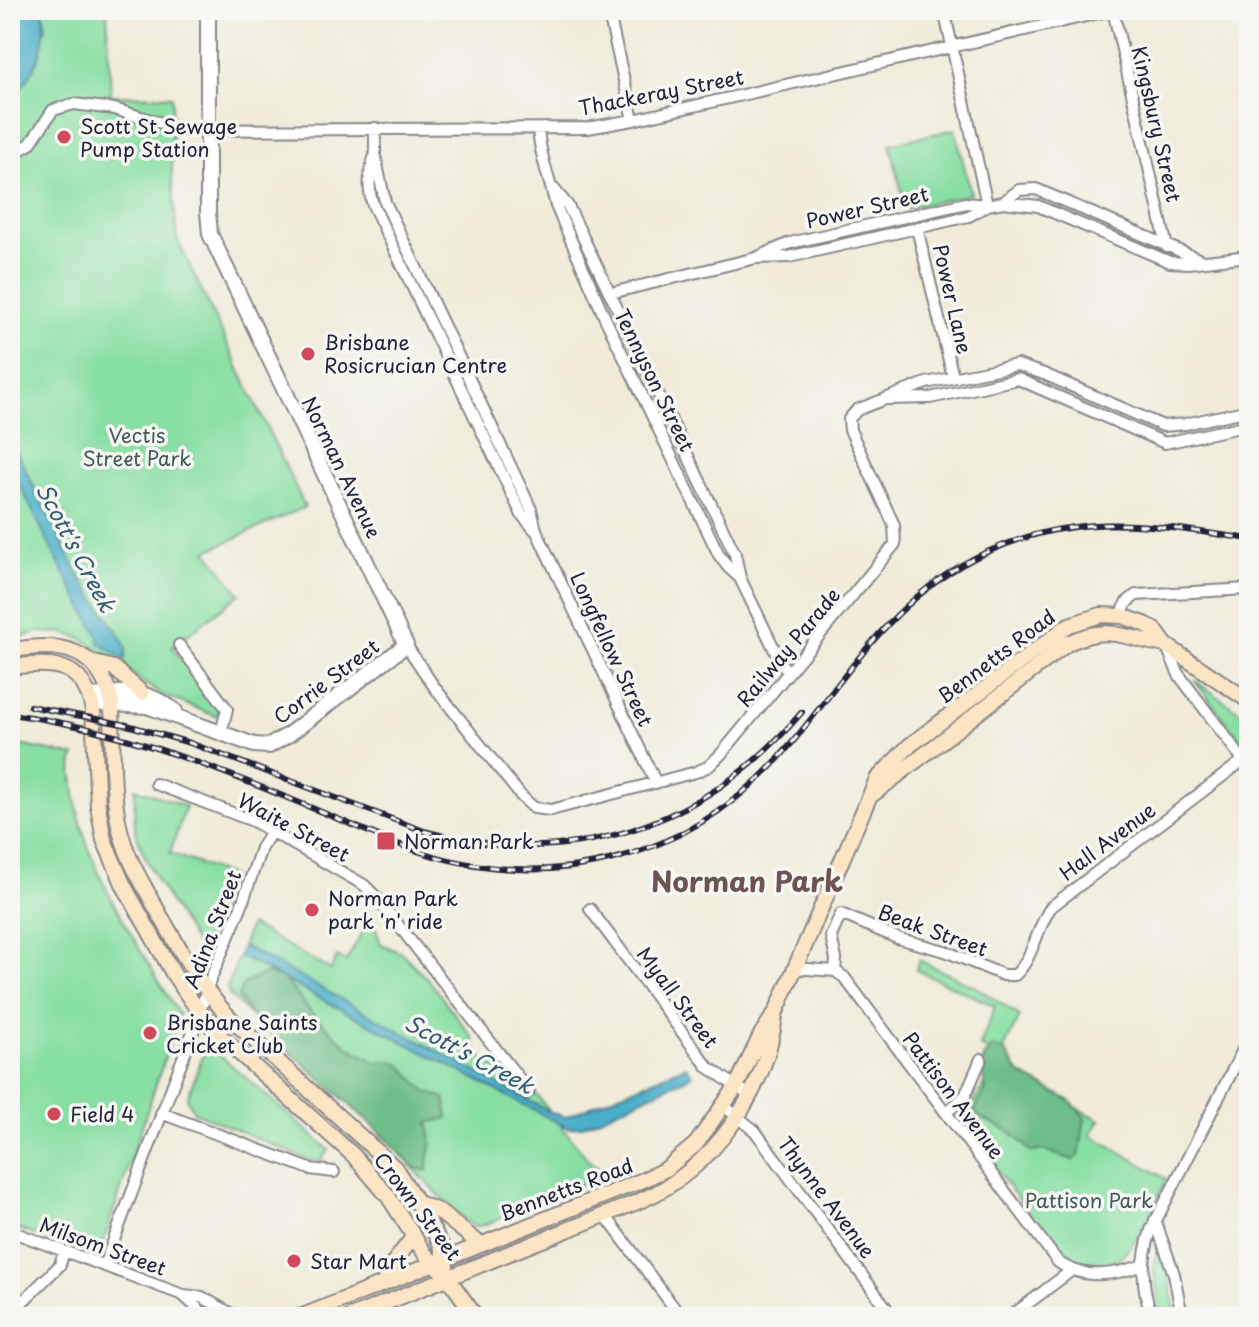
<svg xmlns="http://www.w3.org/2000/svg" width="1259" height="1327" font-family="'Playpen Sans',sans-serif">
<rect width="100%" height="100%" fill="#f6f6f2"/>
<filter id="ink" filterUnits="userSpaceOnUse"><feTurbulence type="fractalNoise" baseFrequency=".0125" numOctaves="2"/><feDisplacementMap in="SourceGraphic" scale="16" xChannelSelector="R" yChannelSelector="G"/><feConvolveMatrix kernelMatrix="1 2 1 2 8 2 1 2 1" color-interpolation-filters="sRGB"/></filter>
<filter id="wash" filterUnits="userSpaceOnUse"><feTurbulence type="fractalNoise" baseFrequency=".006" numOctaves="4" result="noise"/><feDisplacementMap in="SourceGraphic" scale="32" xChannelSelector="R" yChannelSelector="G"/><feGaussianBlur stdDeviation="1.8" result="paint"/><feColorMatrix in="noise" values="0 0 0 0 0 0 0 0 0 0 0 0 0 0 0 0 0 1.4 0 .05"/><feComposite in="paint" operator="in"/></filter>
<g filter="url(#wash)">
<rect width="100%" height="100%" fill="#f0ecd9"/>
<path fill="#88dfa3" stroke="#55806f" stroke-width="2" d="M43,10H107L111,95L172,96V178L177,239L305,507L207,551L240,594L172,647L218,706L219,713L216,716L160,694L83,639L64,633L38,632L10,641V100L18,92L46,28Z
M955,129L971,194L906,209L890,144Z
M1194,680L1249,718V745L1246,747Z
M10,743L75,756C70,766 73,775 74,786C82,868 139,945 179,1015L98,1258L10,1226Z
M135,788L186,806L170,853L231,876L201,954C182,919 141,864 135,826C134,814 135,800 135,788Z
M372,916L381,944L402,953L430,982L473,1038L476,1051L480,1057L497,1068L515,1091L529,1099L536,1094L590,1162L608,1173L487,1224L475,1227L470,1224C433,1194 405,1156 370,1123C324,1079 272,1040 229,994L227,988L250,925L331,970L337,957L346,961Z
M919,960L976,987L1020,1016L1000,1057L980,1046L995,1006L916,970Z
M207,1044L329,1150L321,1160L311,1161L194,1112L187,1099Z
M995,1064L1100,1120L1091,1135L1167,1179C1146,1221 1123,1294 1063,1258L968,1133L962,1117L969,1112Z
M1157,1251L1161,1252L1168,1270L1176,1317H1161L1153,1265Z"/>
<path fill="#6ebe89" stroke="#487062" stroke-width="2" d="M267,973L284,979L314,1016L349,1047L375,1062L393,1061L402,1066L426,1092L445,1098L448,1118L428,1123C436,1146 427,1150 428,1171L415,1168L371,1124L254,1019L238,997L244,983Z
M993,1047L1005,1051L1020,1074L1071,1101L1085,1118L1079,1156L1073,1160L1043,1150L1032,1152L1009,1131L981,1118L974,1111L986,1090C982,1073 977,1059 993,1047Z"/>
<path fill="#48aec8" stroke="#356882" stroke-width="2" d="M10,10H43C49,43 35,77 10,100Z
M10,439L78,574L123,640L126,648L125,660L99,643V637L56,558L10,465Z
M243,946L548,1111L565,1117L686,1066L693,1075L583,1126L568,1128L239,956Z"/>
</g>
<g filter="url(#ink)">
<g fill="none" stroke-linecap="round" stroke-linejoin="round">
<g stroke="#89878a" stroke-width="14">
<path id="minor" d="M608,10L633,120
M944,10L987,205
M1113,10L1167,247
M375,128V155L385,202L531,509L536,530L656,783
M538,129C540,157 550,180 556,206L605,318L719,555L728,567L740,578
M375,155C369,172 367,188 373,205L522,515L534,529
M10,156L30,144L53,110L74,104L114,109L185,130L588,128L633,120L1112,10
M554,189L568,206L735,554L740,578L782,665L789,672
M1003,202L1019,190L1036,189L1203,261
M917,228L953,377
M756,258L789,257L917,228L969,216L987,205L1003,202L1038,206L1170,262L1188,263L1249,256
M611,293L756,258L790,243L966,203L987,205
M889,399L930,398L1018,379L1165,443L1249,425
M1122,616L1126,603L1136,595L1249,589
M179,645L227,709L221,733
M406,645L435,688L521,796L534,808L551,810L696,772L709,766L722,753L895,544L894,525L850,430L849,419L857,410L926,383L1017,365L1044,374L1163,426L1185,424L1249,410
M1167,647L1179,675L1249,768
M156,784L253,821L364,885L377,898L529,1091
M590,909L708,1067L749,1095
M794,968L835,971L844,977L1058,1262C1083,1280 1116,1275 1143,1265
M835,971L836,959L831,936L841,914L897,938L945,951L1003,975H1015C1033,959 1037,927 1051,907L1249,756
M724,1106L755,1131L893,1317
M161,1113L310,1169L334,1172
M946,1113L965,1096L981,1059
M605,1215L681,1317
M1155,1220L1174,1274L1182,1317
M10,1231L183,1295L202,1297L237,1317
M104,1266L197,1021L209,983L241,907L261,848L272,831
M183,1295L207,1317
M10,1314L60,1265L64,1251
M1010,1317L1072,1270
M1152,1317C1141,1287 1141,1261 1151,1230L1249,1038"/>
</g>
<g stroke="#89878a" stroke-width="18">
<path id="tertiary" d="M97,696C128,690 149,691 175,711
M92,703L147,706L254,745L269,746L288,735L406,645L210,234L208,212V10"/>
</g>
<g stroke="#89878a" stroke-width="18">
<path id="secondary" d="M10,651C59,641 99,647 112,703C113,741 111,781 118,820C124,855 143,884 160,915C181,951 200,986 229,1017L395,1168L424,1213L441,1245L446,1266
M90,662L114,668L142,693
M10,667C52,662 84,661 93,711L98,806L104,840L124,886L174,975L193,1003L217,1033L353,1155L388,1196L425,1254L448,1278L476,1317
M872,795L1068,643C1110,623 1125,639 1166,645
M418,1203L438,1211L480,1244
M383,1284L391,1266L414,1236
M300,1317L643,1180L666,1169L696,1144L736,1087L762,1033L776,1012L877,779L909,746L1069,625L1101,615L1122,616L1145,624L1155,630L1166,645L1249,701
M350,1317L642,1200C713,1169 766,1092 775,1016"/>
</g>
<use href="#minor" stroke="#fff" stroke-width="10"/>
<use href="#tertiary" stroke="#fff" stroke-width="14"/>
<use href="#secondary" stroke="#fce5c4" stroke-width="14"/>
<g stroke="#22223b" stroke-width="6">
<path id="rail" d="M30,706L127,725L190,743L424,831C570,872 705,827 802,712
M10,714C150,732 279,796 408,848C550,897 694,861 791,744C852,670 896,593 987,552C1080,510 1154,525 1249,539"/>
</g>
<use href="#rail" stroke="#f6f6f2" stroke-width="3" stroke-dasharray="9" stroke-linecap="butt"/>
</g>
</g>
<g fill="#d1495b" stroke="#f6f6f2" stroke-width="3">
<circle cx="64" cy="137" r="8"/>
<circle cx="308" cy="354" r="8"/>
<rect x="376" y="831" width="20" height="20" rx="4"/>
<circle cx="312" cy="910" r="8"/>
<circle cx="150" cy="1033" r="8"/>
<circle cx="54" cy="1114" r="8"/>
<circle cx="294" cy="1261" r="8"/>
</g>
<g text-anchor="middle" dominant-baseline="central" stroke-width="7" stroke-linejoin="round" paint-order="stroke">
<g font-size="20" fill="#22223b" stroke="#f6f6f2">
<text transform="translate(661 92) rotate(-11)">Thackeray Street</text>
<text transform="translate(1157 124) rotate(77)">Kingsbury Street</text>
<text transform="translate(867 207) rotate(-13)">Power Street</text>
<text transform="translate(953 299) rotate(77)">Power Lane</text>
<text transform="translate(655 380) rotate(64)">Tennyson Street</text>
<text transform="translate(342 467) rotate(64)">Norman Avenue</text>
<text transform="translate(788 647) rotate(-50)">Railway Parade</text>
<text transform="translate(612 649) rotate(65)">Longfellow Street</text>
<text transform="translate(996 656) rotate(-37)">Bennetts Road</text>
<text transform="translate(326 681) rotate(-37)">Corrie Street</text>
<text transform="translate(294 827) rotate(28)">Waite Street</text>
<text transform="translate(1107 841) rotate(-37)">Hall Avenue</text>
<text transform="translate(212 929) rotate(-69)">Adina Street</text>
<text transform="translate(933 930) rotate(20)">Beak Street</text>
<text transform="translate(678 997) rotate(53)">Myall Street</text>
<text transform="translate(954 1095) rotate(53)">Pattison Avenue</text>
<text transform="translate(566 1189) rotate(-21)">Bennetts Road</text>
<text transform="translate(827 1197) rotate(53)">Thynne Avenue</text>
<text transform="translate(418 1206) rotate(53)">Crown Street</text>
<text transform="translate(103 1246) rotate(20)">Milsom Street</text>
</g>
<g font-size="20" fill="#22223b" stroke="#f6f6f2" text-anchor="start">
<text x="80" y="126">Scott St Sewage<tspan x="80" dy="23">Pump Station</tspan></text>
<text x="324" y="342">Brisbane<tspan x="324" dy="23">Rosicrucian Centre</tspan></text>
<text x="404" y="841">Norman Park</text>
<text x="328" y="898">Norman Park<tspan x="328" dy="23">park 'n' ride</tspan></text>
<text x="166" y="1022">Brisbane Saints<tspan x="166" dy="23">Cricket Club</tspan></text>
<text x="70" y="1114">Field 4</text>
<text x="310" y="1261">Star Mart</text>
</g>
<g font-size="20" fill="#415b5a" stroke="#f6f6f2">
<text x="137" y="435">Vectis<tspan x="137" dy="23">Street Park</tspan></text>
<text x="1089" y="1200">Pattison Park</text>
</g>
<g font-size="22" font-style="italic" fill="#315a73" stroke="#f6f6f2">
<text transform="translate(77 547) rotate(62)">Scott's Creek</text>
<text transform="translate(470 1053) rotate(28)">Scott's Creek</text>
</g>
<g font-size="28" font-weight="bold" fill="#6d5452" stroke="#f6f6f2">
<text x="747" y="880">Norman Park</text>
</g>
</g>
<rect width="1259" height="1327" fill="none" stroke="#f6f6f2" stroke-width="40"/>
</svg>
